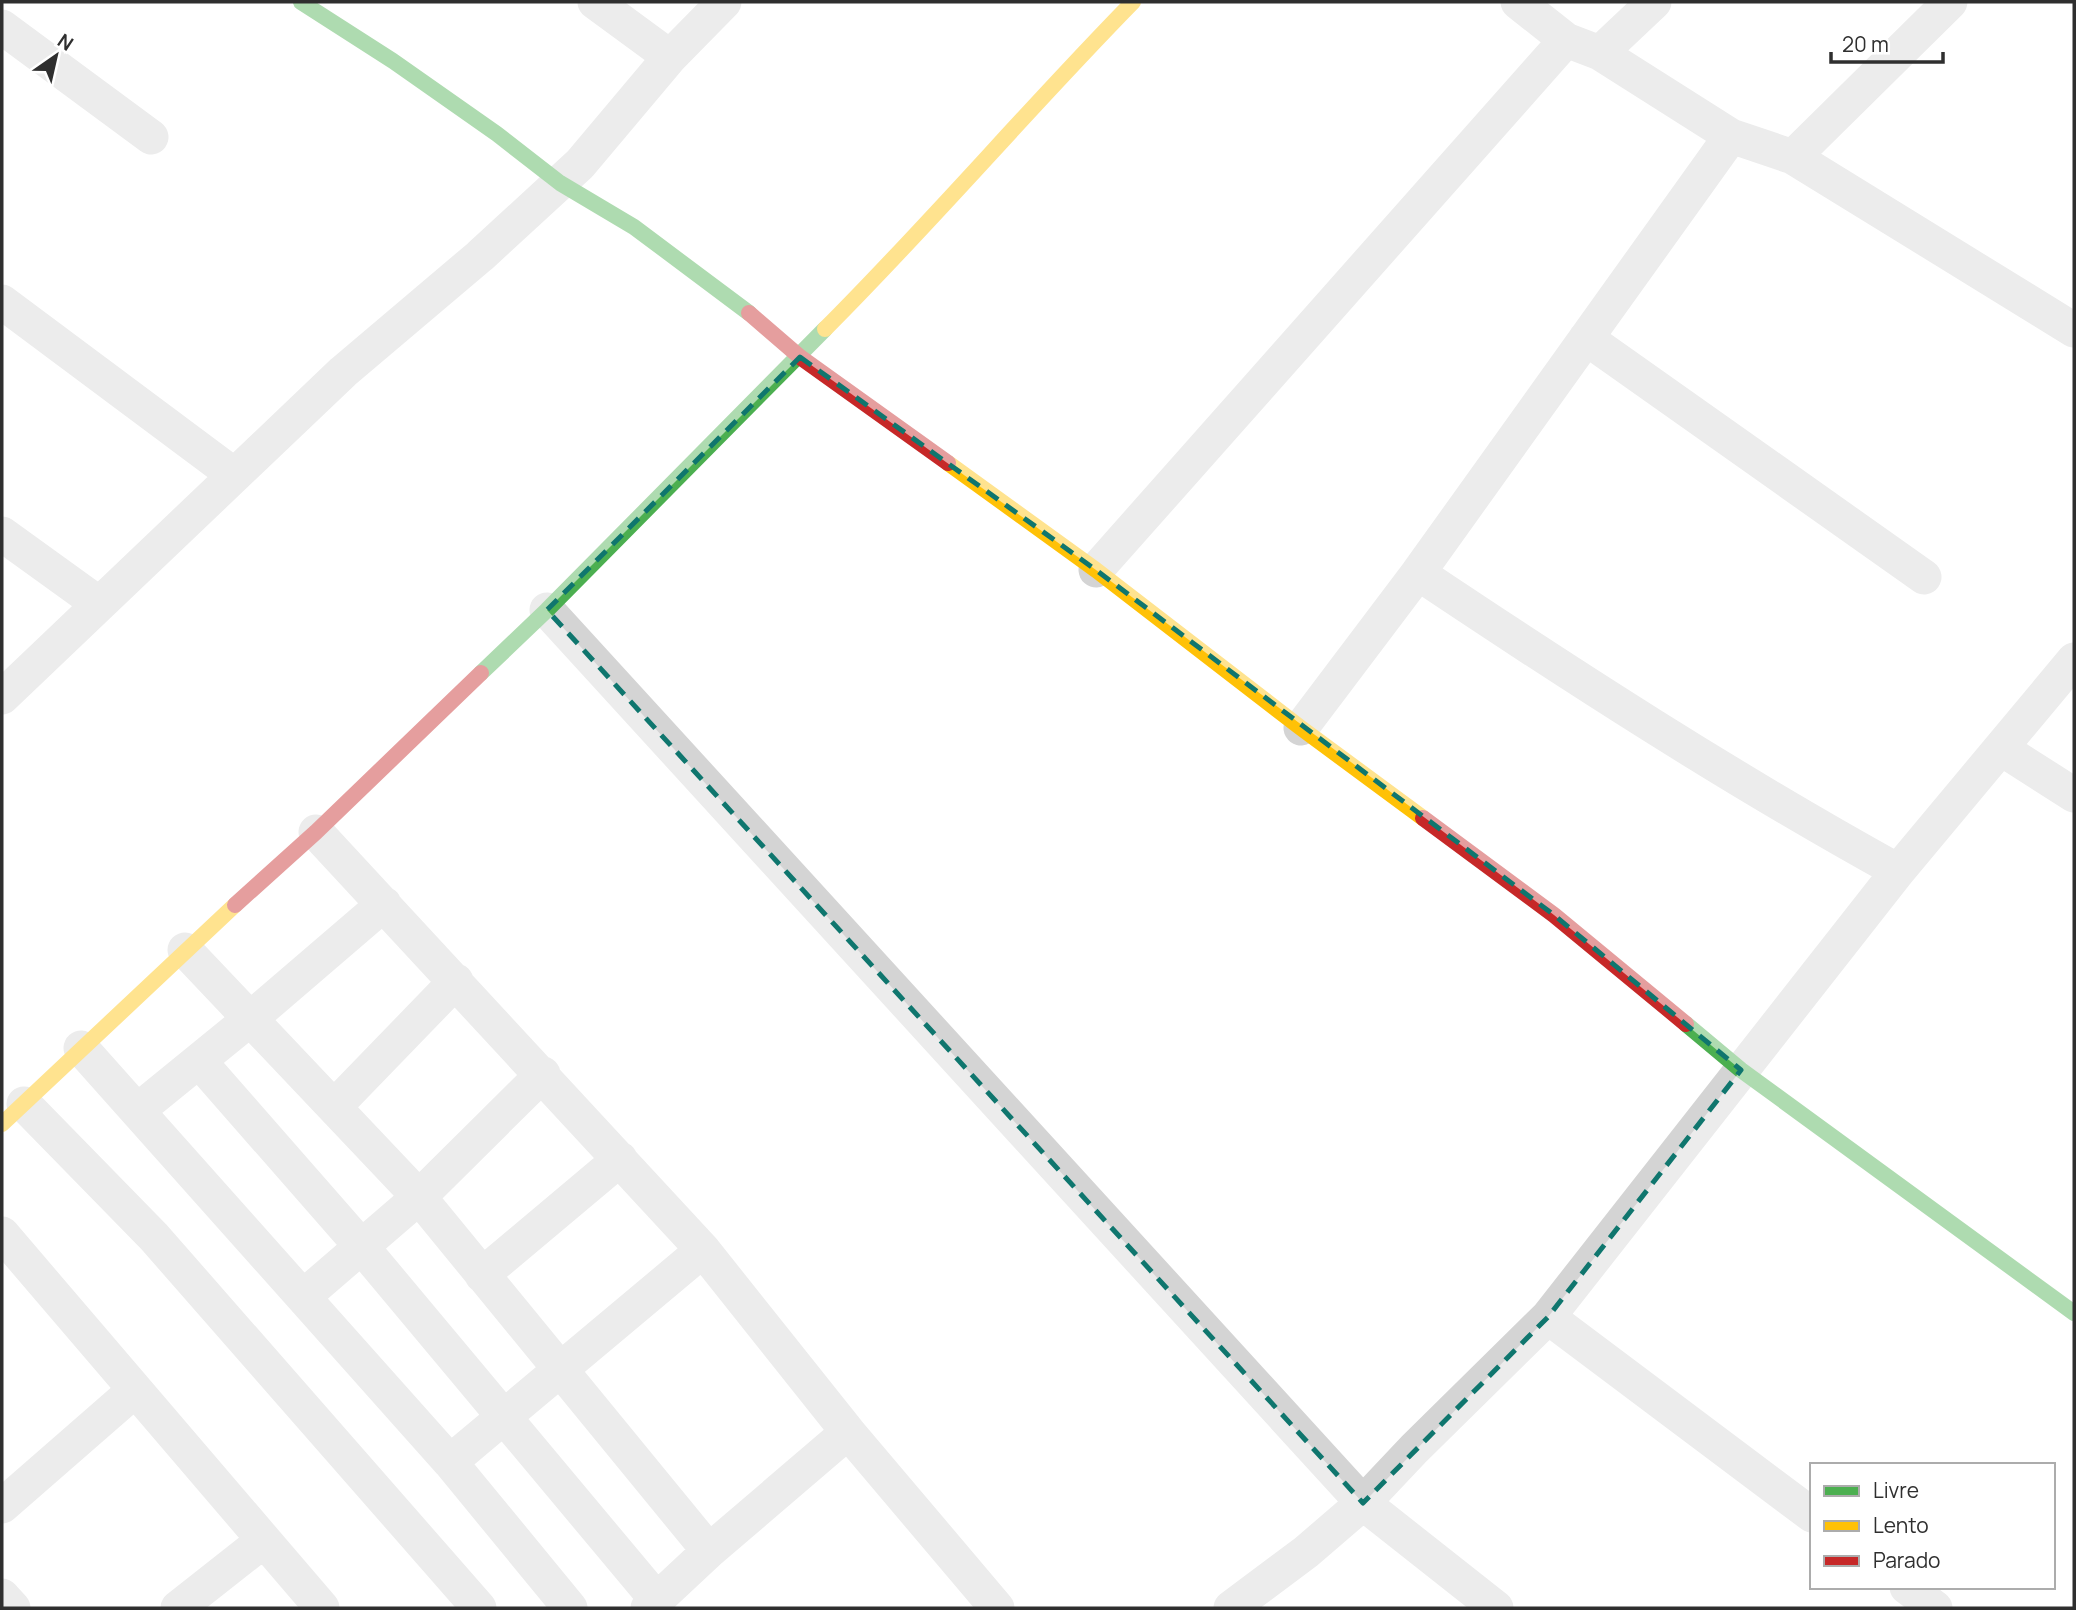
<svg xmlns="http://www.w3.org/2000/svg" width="2076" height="1610" font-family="Manrope,sans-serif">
<rect width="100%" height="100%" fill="#fff"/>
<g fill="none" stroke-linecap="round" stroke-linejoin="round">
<path stroke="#d4d4d4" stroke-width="35" d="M595,2L670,57
M1518,2L1566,40L1600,53L1731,136L1793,157L2074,330
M2,27L151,137
M1600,53L1654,2
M1793,157L1950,2
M2,302L234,475
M1586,338L1924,577
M2,534L99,604
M1096,570L1566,40
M1418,573C1575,678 1733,780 1898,871
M547,610L1363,1503L1496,1608
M2,697L343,372L480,256L580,164L670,57L724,2
M1301,728L1418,573L1731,136
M2002,749L2074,795
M316,832L703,1250L848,1432L997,1608
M185,950L419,1197L709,1551
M81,1048L450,1462L570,1608
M199,1061L361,1246L657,1600
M24,1104L154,1237L479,1608
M334,1107L456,981
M137,1111L250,1019L384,904
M2,1234L322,1608
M482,1275L620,1159
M303,1297L419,1197L543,1074
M1548,1317L1812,1515
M450,1462L703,1250
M2,1506L135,1390
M1907,1587L1935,1608
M2,1596L13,1608
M178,1608L263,1541
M648,1608L709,1551L848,1432
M1231,1608L1306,1552L1363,1503L1414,1449L1548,1317L1898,871L2074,660"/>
<path stroke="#4caf50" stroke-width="16" d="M301,2L393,61L497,134L560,183L634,227L749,313
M481,673L547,610L825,329
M1686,1024L1741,1070L2074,1313"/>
<path stroke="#ffc107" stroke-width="16" d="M825,329C931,223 1028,109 1133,2
M948,463L1096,570L1301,728L1423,818
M2,1124L235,905"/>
<path stroke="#c62828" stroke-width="16" d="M749,313L800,357L948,463
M1423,818L1554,915L1686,1024
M235,905L316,832L481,673"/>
</g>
<path d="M0 0H2076V1610H0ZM800,357L1096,570L1554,915L1741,1070L1548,1317L1363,1503L547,610Z" fill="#fff" fill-opacity=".55" fill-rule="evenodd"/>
<path fill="none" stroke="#0f766e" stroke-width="5" stroke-dasharray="14 9" stroke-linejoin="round" d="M800,357L1096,570L1554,915L1741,1070L1548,1317L1363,1503L547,610Z"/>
<rect width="2076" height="1610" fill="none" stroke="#2f2f2f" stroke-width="7"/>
<rect x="1810" y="1463" width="245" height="126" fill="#ffffff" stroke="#acacac" stroke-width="2"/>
<rect x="1824" y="1486" width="35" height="10" fill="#4caf50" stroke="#acacac" stroke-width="2"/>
<text x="1873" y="1498" font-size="21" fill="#2f2f2f">Livre</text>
<rect x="1824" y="1521" width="35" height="10" fill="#ffc107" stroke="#acacac" stroke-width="2"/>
<text x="1873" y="1533" font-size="21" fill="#2f2f2f">Lento</text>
<rect x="1824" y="1556" width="35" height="10" fill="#c62828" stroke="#acacac" stroke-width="2"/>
<text x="1873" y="1568" font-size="21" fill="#2f2f2f">Parado</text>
<g transform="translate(56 56) rotate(34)" stroke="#ffffff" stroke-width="5" paint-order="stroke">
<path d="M0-5L12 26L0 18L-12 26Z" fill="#2f2f2f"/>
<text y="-10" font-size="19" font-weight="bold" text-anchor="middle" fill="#2f2f2f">N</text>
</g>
<path d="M1831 52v10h112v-10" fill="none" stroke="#2f2f2f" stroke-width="3.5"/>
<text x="1842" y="52" font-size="21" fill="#2f2f2f" stroke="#ffffff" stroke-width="5" paint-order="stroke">20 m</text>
</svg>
